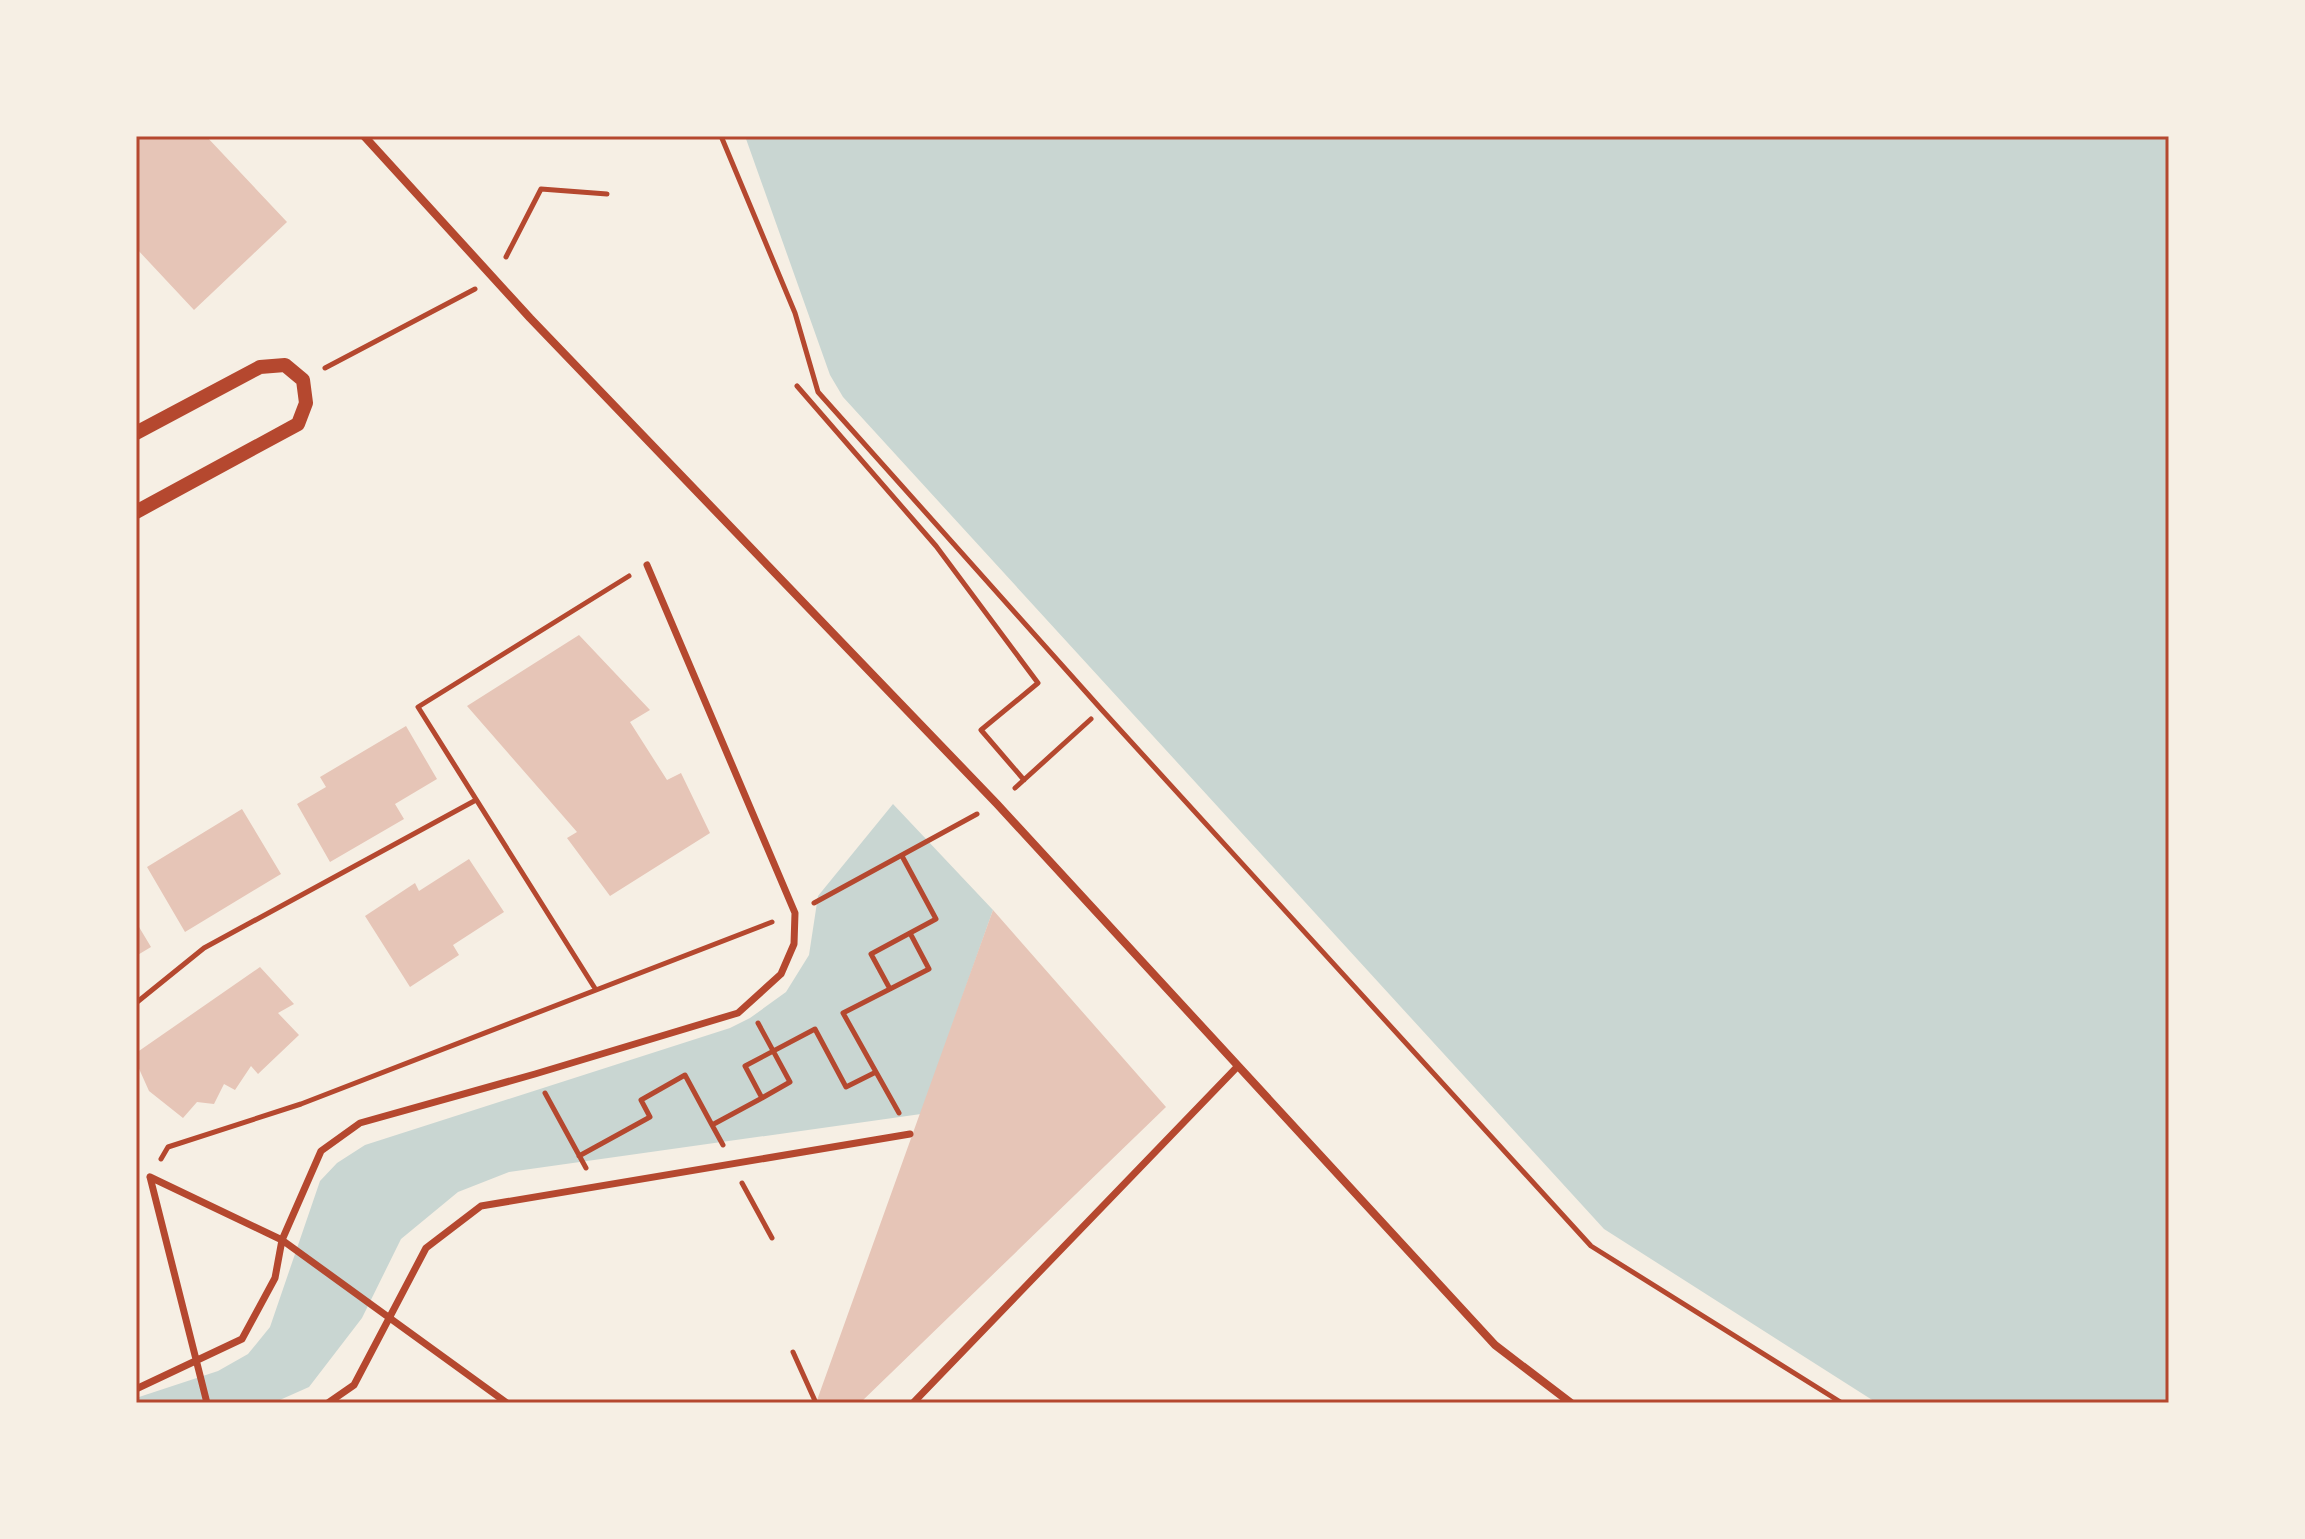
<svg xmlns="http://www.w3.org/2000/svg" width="2305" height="1539" font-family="Jost,sans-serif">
<rect width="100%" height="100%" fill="#f6efe4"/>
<path fill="#c9d6d2" d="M745,136H2169V1403H1877L1604,1229L843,397L830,375Z
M893,804L993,910L921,1114L509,1172L458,1192L401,1239L362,1318L309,1387L273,1403H136V1398L218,1371L248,1354L270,1327L320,1181L337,1163L365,1145L730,1028L750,1018L786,992L809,955L818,896Z"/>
<path fill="#e6c5b7" d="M136,136H206L287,222L194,310L136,248Z
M579,635L650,710L630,722L667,780L681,773L710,833L610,896L567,838L577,832L467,706Z
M406,726L437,779L395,804L404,819L330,862L297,804L326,787L320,777Z
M242,809L281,874L185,932L147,867Z
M469,859L504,912L453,945L459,955L410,987L365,916L415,883L419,891Z
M993,910L1166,1107L860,1403H816Z
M136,922L151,947L136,956Z
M260,967L294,1004L278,1013L299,1035L258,1074L251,1066L235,1090L224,1084L214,1104L197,1102L183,1118L149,1091L136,1062V1053Z"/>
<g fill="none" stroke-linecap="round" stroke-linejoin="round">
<path stroke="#b5482f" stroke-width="5" d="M721,136L795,313L818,392L1102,710L1591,1246L1842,1403
M506,257L541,189L607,194
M325,368L475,289
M797,386L936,546L1038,683L981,730L1024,780
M1015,788L1091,719
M814,903L977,814
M890,989L929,969L910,933
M596,990L418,707L629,576
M136,1003L204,948L476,800
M758,1023L790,1082L762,1098
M876,1072L899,1113
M545,1093L586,1168
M712,1125L723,1145
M579,1156L650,1117L641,1100L685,1075L712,1125L762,1098L745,1066L815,1029L846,1087L876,1072L843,1013L890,989L871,954L936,919L902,856
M161,1159L168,1147L301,1104L772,922
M742,1183L772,1238
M793,1352L816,1403"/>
<path stroke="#b5482f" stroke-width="7" d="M150,1177L282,1240L507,1403
M150,1177L207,1403
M136,1389L242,1339L275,1278L282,1240L321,1151L360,1123L535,1074L738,1013L781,974L794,944L795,913L647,565
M328,1403L354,1385L426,1248L481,1206L910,1134
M913,1403L1238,1066"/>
<path stroke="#b5482f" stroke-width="8" d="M364,136L530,318L997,804L1495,1345L1571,1403"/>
<path stroke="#b5482f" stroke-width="14" d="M136,433L260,367L285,365L303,380L306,403L298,424L136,512"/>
</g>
<rect width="2305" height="1539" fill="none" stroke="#f6efe4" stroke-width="276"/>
<rect x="138" y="138" width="2029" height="1263" fill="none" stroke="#b5482f" stroke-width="3"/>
</svg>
